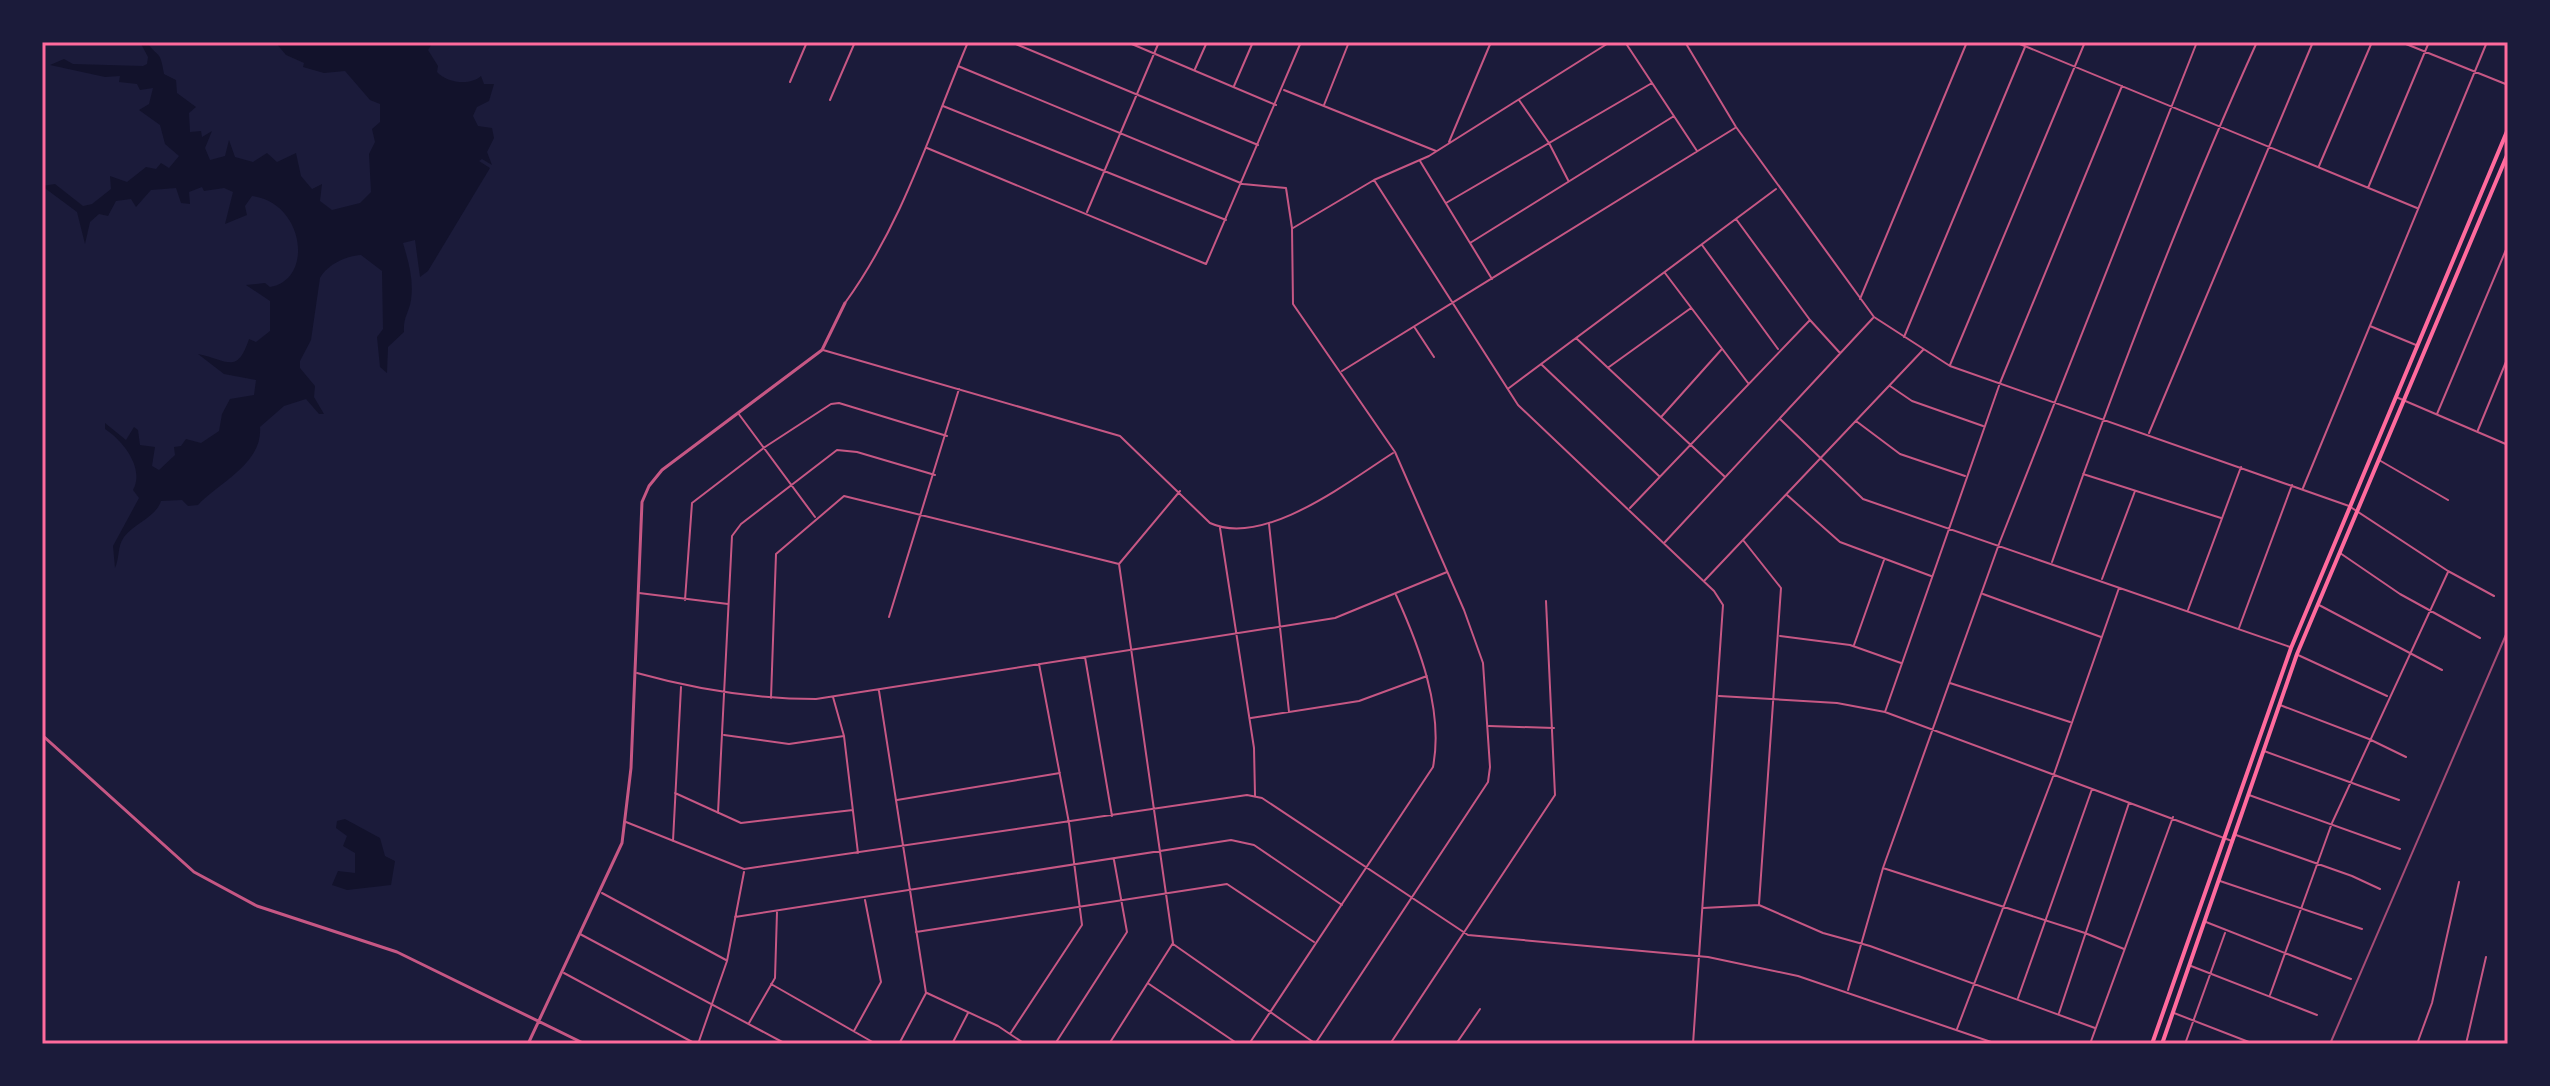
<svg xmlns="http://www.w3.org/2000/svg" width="2550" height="1086" font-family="Rubik,sans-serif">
<rect width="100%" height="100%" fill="#1b1b3a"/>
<path fill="#12122b" d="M140,42H147C158,59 160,48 164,74L176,80L177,93L196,107L189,113L190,132L201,131L202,137L212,131L205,148L210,160L225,156L229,140L235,157L253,162L267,153L277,162L296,153L301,176L312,189L322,184L320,201L332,210L360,203L371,192L369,154L375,142L372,129L380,122V104L370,100L345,71L324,73L303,67L304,63L286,55L276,43L265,42H433L428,50L438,66L437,72C447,83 470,86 481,76L484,84H494L489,101L477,107L473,116L478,126L492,128L494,138L487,152L492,165L482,159L479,161L490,168L428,271L420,277L415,240L403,243C408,260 414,279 411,300C409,313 403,317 404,332L388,347L387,373L380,367L377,337L383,329L382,271L361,255C346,256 328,264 320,278L311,340L300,361V368L315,386L314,397L324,414H319L306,399L284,406L260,427C263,463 220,482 198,505L188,506L182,500L161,501C156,517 135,523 124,537C117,547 120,557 115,568L113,546L139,498L133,490C145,468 123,441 105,429V423L126,440L134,427L138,430L140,445L155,447L152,466L159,470L175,455L174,447L181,446L186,439L201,443L219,431L222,414L230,399L254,395L256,380L224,374L198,354C228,360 237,375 249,339L256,342L270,331V301L246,285L265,283L270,287C314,280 305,203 252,196L245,206L247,215L225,224L233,192L224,188L204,191L202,187L189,192L190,204L181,203L176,188L151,190L136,207L131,199L116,201L108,216L99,214L90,222L85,244L77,212L42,186L55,184L83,206L92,204L111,189L110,176L127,182L146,167L156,169L161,163L169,168L179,156L165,144L160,125L139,110L149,104L153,88L140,90L137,84L119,82L120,76L105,77L50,65L64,59L73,64L143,66L147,64L148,57Z
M345,819L380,838L385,856L395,861L391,885L347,890L332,885L338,871L355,873V853L343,846L347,836L336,828L337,821Z"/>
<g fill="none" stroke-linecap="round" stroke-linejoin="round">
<path stroke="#c65784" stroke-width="2" d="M1011,42L1258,145
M1127,42L1276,105
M1625,42L1697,151
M1685,42L1736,127L1874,317L1950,366L2349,506L2448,571L2494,596
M2015,42L2417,208
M2401,42L2508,85
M958,66L1243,184L1286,188L1292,228L1293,304L1395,452L1464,610L1483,663L1490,767L1488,782L1315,1044
M1195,69L1207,42
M790,82L807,42
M1234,86L1253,42
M1284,90L1436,151
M830,100L855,42
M1519,100L1549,143L1568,180
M1324,105L1349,42
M943,106L1226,220
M1449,142L1491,42
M927,148L1206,264L1301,42
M1420,161L1492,279
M2319,166L2372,42
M1374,180L1518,405L1714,591L1723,605L1693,1044
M2368,188L2429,42
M1446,203L1652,83
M1087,212L1159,42
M1736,219L1810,320L1840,353
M1293,228L1374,180L1429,156L1610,42
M1470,243L1674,116
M1702,245L1778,349
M1665,273L1748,383
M1860,299L1967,42
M845,303C903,223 930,132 968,42
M2370,326L2416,345
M1415,328L1434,357
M1904,337L2025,47
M1576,338L1724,476
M823,350L1120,436L1210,523C1264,548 1349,481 1393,453
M1542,365L1659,476
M1950,365L2085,42
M1609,367L1691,308
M1342,371L1735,128
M1890,386L1912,401L1983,426
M1509,388L1776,189
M2396,397L2508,445
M738,413L815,517
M2437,414L2508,245
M1662,416L1721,350
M1780,419L1863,499L2290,647
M1856,421L1900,454L1965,476
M2478,430L2508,357
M2149,433L2313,42
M2379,460L2448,500
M2083,474L2221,518
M2303,488L2487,42
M1787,495L1840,542L1931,576
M1630,508L1810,320
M1269,524L1289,712
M1220,528L1254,748L1255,795
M1743,540L1781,588L1759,904
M1665,542L1873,318
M2340,553L2400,594L2480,638
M2052,562C2114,386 2180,212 2257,42
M2102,579L2135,491
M1705,580L1923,350
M639,593L728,604
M1983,594L2101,637
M685,600L692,503L765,447L831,404L839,403L947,436
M2319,605L2442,670
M2188,610L2241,467
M889,617L959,389
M2239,628L2292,485
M1780,636L1850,645L1901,663
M1854,645L1884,560
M2298,655L2387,696
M1085,657L1112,816
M637,673C698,690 754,699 816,699L1335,618L1447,572
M1950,683L2070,722
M879,691L926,993L899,1044
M1719,696L1837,703L1885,712L2232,841
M833,697L844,736L858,853
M771,698L776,554L844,496L1119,564
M2280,705L2369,739L2406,757
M1885,712L2000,383L2122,86
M1251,718L1359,701L1427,676
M1489,726L1554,728
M724,735L789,744L844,736
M2264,751L2399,800
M675,793L741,823L853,810
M2249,795L2400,849
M897,800L1060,773
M718,813L732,536L741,524L837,450L857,452L935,475
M626,822L744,869L1247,795L1262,798L1468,935L1708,957L1798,976L1997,1044
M2236,835L2352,876L2380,889
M673,841L681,687
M1883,868L2085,933L2124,949
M2220,881L2362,929
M602,893L726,960
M1703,908L1759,905L1823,933L1870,946L2095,1028
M735,917L1231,840L1254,845L1342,905
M2206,922L2351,979
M916,932L1227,884L1314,942
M580,934L786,1044
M1173,944L1316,1044
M2191,966L2317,1015
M564,973L696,1044
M771,984L876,1044
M1149,984L1238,1044
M1848,990L1883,868L1999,544L2197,42
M927,993L998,1026L1025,1044
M2270,995L2332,823L2448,572
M2018,998L2092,789
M2059,1013L2129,803
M2174,1013L2254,1044
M749,1023L775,978L777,912
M1957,1029L2054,774L2119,588
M854,1031L881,982L865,900
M1010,1034L1082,925L1069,823L1039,664
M698,1044L727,961L744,872
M952,1044L968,1013
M1055,1044L1127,932L1114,860
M1109,1044L1173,943L1119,564L1180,491
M1249,1044L1433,767C1444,710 1419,646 1396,595
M1390,1044L1555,795L1546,601
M1456,1044L1480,1009
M2090,1044L2173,817
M2185,1044L2225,933
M2417,1044L2432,1003L2459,882
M2466,1044L2486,957"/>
<path stroke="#c65784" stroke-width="3" d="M42,735L194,872L257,906L397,952L585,1044
M528,1044L622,843L631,768L642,502L649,486L662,470L822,350L845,303"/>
<path stroke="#ff6b9d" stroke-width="4" d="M2152,1044L2291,648L2508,129
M2162,1044L2297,654L2508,153"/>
<path stroke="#a44b75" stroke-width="2" d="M2330,1044L2508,630"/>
</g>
<rect width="2550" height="1086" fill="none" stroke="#1b1b3a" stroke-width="88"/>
<rect x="44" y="44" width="2462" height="998" fill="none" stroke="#ff6b9d" stroke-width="3"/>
</svg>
